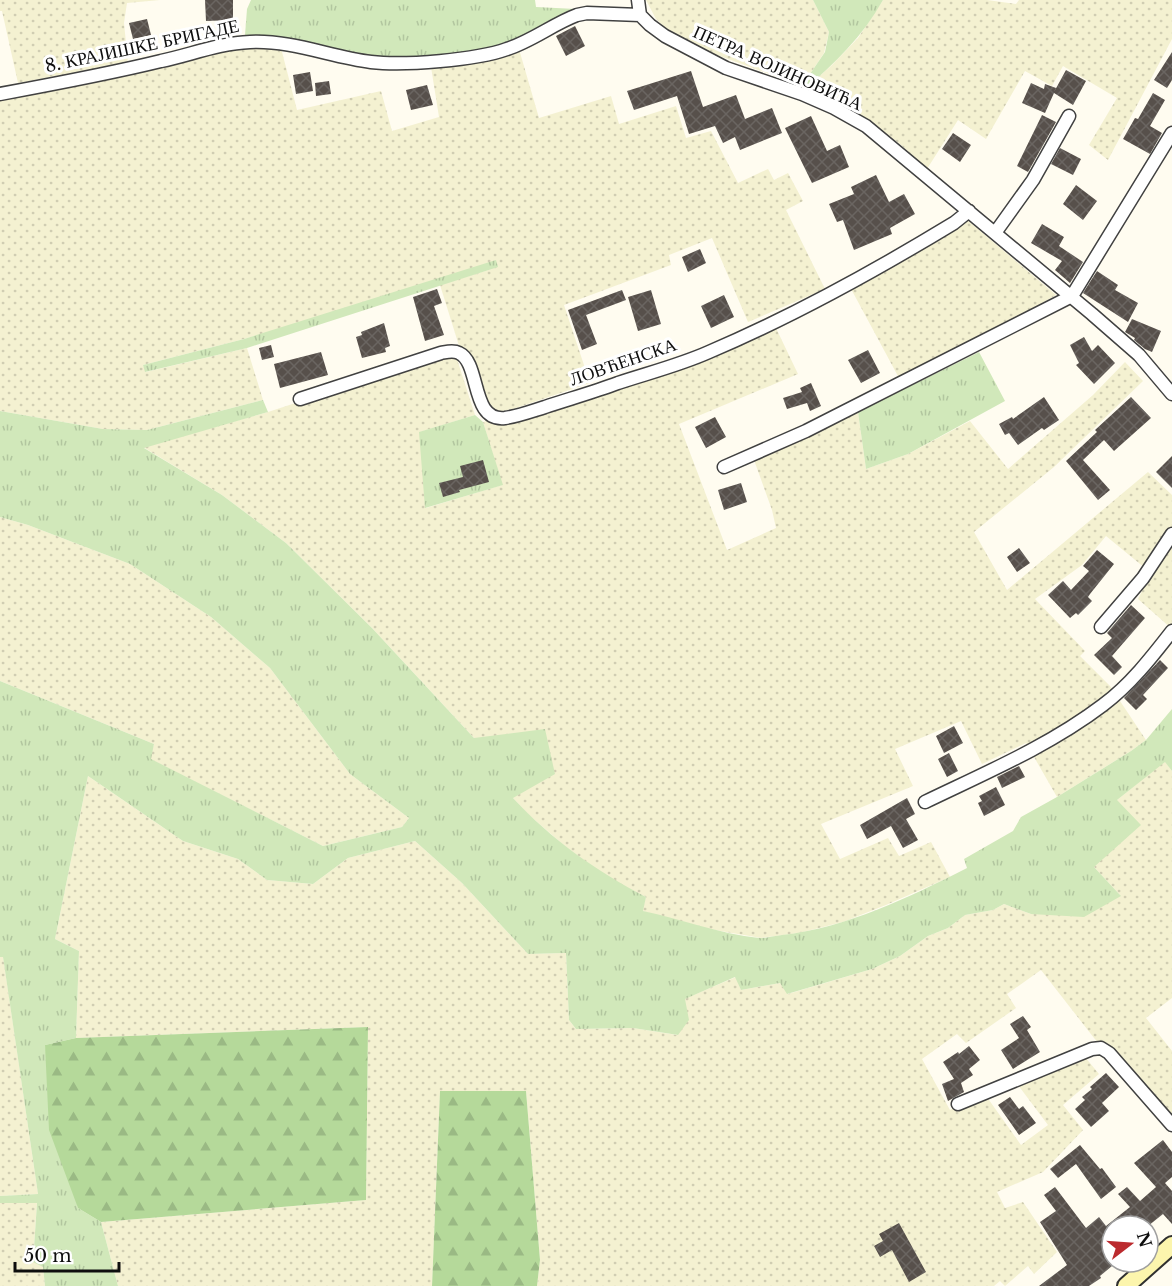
<svg xmlns="http://www.w3.org/2000/svg" width="1172" height="1286" font-family="'Libre Baskerville',serif">
<defs>
<pattern id="farmland-dots" width="8" height="8" patternUnits="userSpaceOnUse" patternTransform="scale(1.5)"><rect width="8" height="8" fill="#f4f1d1"/><path d="M2 2h.1M6 6h.1" fill="none" stroke="#d0cdb2" stroke-width="1.8" stroke-linecap="round"/></pattern>
<pattern id="grass-tufts" width="24" height="20" patternUnits="userSpaceOnUse" patternTransform="scale(1.5)"><rect width="24" height="20" fill="#d1e8ba"/><path d="M3 7l-1-3M5 7V3M7 7l1-3M15 17l-1-3M17 17v-4M19 17l1-3" fill="none" stroke="#b2c69f"/></pattern>
<pattern id="forest-firs" width="22" height="20" patternUnits="userSpaceOnUse" patternTransform="scale(1.5)"><rect width="22" height="20" fill="#b5d99a"/><path d="M5 1l3.5 6h-7zM16 11l3.5 6h-7z" fill="#9ab984"/></pattern>
<pattern id="building-cross-hatch" width="8" height="8" patternUnits="userSpaceOnUse" patternTransform="scale(1.5)"><rect width="8" height="8" fill="#57504b"/><path d="M0 0l8 8M0 8l8-8" fill="none" stroke="#6a6561"/></pattern>
</defs>
<rect width="100%" height="100%" fill="#fffcf0"/>
<path fill="url(#farmland-dots)" d="M0,0H160L127,3L124,23L128,63L18,83L2,11H0Z
M646,0H813L829,32L824,53L810,74L794,83L695,47L669,31L656,19Z
M883,0H987L1016,4L1019,0H1172V39L1108,160L1089,145L1117,98L1063,66L1052,86L1025,71L986,139L958,120L927,169L901,145L865,118L805,89L832,65L858,38Z
M257,45L281,48L297,110L381,91L392,131L439,117L431,67L519,49L539,118L611,96L619,124L676,106L686,138L711,131L738,183L768,169L774,180L788,173L803,201L786,210L825,289L748,322L712,238L669,255L671,265L564,305L590,383L513,409L497,412L490,413L460,349L440,285L498,267L244,339L143,365L146,372L247,348L263,400L147,430L103,429L0,411V98Z
M966,219L1056,295L988,334L899,378L850,287Z
M775,326L798,374L679,424L727,550L776,528L772,510L754,460L858,412L866,469L908,454L970,421L1008,469L1093,395L1125,362L1143,381L1054,467L974,532L1007,590L1148,472L1172,495V629L1138,599L1151,573L1106,536L1082,565L1035,599L1085,651L1080,656L1110,686L1146,740L1131,751L1057,797L1026,743L982,764L961,721L895,749L913,786L821,824L840,859L888,838L899,856L931,842L950,877L886,905L843,922L799,933L761,938L709,929L642,911L646,897L610,879L567,848L529,815L512,797L474,738L372,628L286,543L222,495L143,447L268,412L442,355L456,356L475,415L420,432L426,508L502,485L483,422L516,413Z
M0,517L28,525L130,564L211,617L270,668L350,774L409,818L402,827L323,846L150,759L154,744L0,681Z
M1165,761L1172,771V998L1146,1018L1172,1051V1123L1094,1038L1041,970L1007,994L1016,1008L966,1043L957,1034L922,1059L950,1110L984,1093L1021,1145L1048,1125L1018,1085L1085,1057L1099,1074L1063,1105L1083,1130L1043,1172L997,1192L1005,1208L1023,1202L1057,1252L1034,1274L1028,1266L1005,1286L1000,1281L994,1286H537L540,1260L526,1091H440L432,1286H118L101,1222L366,1200L368,1027L76,1038L79,951L55,939L88,776L183,841L238,859L267,880L313,884L348,858L415,841L462,883L528,954L566,953L569,1020L576,1029L633,1028L677,1035L684,999L736,977L741,990L780,983L788,994L872,969L900,956L928,936L948,928L965,915L993,910L1004,904L1031,914L1120,895L1094,867L1117,800Z
M3,956L38,1194L0,1196V957Z
M37,1202L33,1261L43,1267L45,1286H0V1203Z"/>
<path fill="url(#grass-tufts)" d="M251,0H535L536,7L576,9L548,21L522,38L489,49L444,55L399,58L352,53L290,39L245,35L247,9Z
M813,0H883C863,36 835,63 805,89L794,83L810,74L825,52L829,32Z
M496,260L498,267L247,348L145,372L143,365L244,339Z
M979,352L1005,401L908,454L866,469L858,412Z
M263,400L268,412L144,448L222,495L286,543L372,628L474,738L545,729L555,774L513,798C551,839 596,871 646,897L643,911C681,919 720,934 759,938C766,938 775,936 782,935C846,928 910,897 967,868L964,859L1013,831L1021,817L1057,797L1131,751L1146,740L1172,709V771L1165,762L1117,800L1141,825L1094,867L1121,896L1084,917L1031,914L1004,904L993,910L965,915L948,928L928,936L900,956L872,969L787,994L780,983L741,990L735,977L685,999L689,1020L678,1035L633,1028L576,1029L569,1020L566,953L528,954L462,883L415,841L348,858L313,884L267,880L238,859L183,841L88,776L55,939L79,951L76,1038L45,1045L78,1208L101,1222L118,1286H45L43,1267L33,1262L37,1203H0V1196L38,1194L3,957H0V681L154,744L151,759L323,846L402,827L409,818L350,774L270,668L211,617L130,564L28,525L0,517V411L103,429L147,430Z
M475,415L483,422L503,485L425,508L419,432Z"/>
<path fill="url(#forest-firs)" d="M368,1027L366,1200L101,1222L78,1208L49,1130L45,1045L76,1038Z
M440,1091H526L540,1260L537,1286H432Z"/>
<path fill="url(#building-cross-hatch)" d="M205,0H233V20L206,21Z
M147,19L151,35L133,39L129,23Z
M575,26L585,46L566,56L556,36Z
M1172,52V80L1167,88L1154,80Z
M1066,70L1086,81L1073,105L1054,93L1045,113L1022,103L1031,83L1044,89L1045,84L1056,88L1054,92Z
M691,71L703,107L736,95L745,119L772,108L782,133L740,150L735,137L723,143L715,126L689,134L677,96L634,110L627,91Z
M310,72L313,91L296,94L293,75Z
M329,81L331,94L316,96L315,83Z
M427,85L433,105L411,110L406,90Z
M1153,93L1165,100L1150,126L1162,133L1150,154L1123,139L1135,118L1138,119Z
M1042,115L1056,122L1028,172L1017,166Z
M811,116L827,151L840,145L849,167L812,183L785,128Z
M953,133L971,145L960,162L942,149Z
M1060,148L1081,159L1073,175L1051,164Z
M876,175L889,202L904,194L915,214L890,228L892,234L854,250L843,220L837,222L829,204L854,194L851,187Z
M1076,185L1097,201L1083,220L1063,204Z
M1042,224L1064,237L1059,246L1083,262L1070,283L1055,270L1062,261L1031,243Z
M700,249L706,263L688,272L682,257Z
M1097,271L1118,285L1115,290L1138,303L1128,322L1083,293Z
M437,289L442,303L434,306L444,335L425,341L413,297Z
M622,290L626,300L586,315L597,344L582,350L568,310Z
M651,290L661,324L638,331L628,297Z
M724,295L734,317L711,328L701,306Z
M1132,319L1161,331L1152,352L1145,349L1134,340L1135,338L1125,332Z
M384,323L390,346L385,348L386,352L362,358L356,337L362,335L361,332Z
M1084,337L1092,351L1098,345L1115,363L1094,384L1076,365L1079,363L1070,345Z
M271,345L274,357L262,360L259,348Z
M868,350L880,373L861,383L848,360Z
M321,352L328,375L280,388L274,364Z
M811,383L821,406L810,411L807,403L787,409L783,398L802,392L800,388Z
M1044,397L1059,420L1044,430L1042,428L1018,445L1009,433L1005,435L999,424L1012,417L1013,419Z
M1131,397L1151,418L1114,451L1104,440L1083,460L1110,490L1098,500L1066,461L1097,432L1095,430Z
M715,417L726,437L706,448L695,427Z
M1172,456V488L1156,472Z
M483,460L489,482L459,490L460,492L443,497L439,483L463,477L460,466Z
M741,483L747,502L724,510L718,490Z
M1019,548L1030,563L1017,572L1007,557Z
M1097,550L1114,564L1090,594L1088,597L1092,601L1078,615L1076,613L1070,618L1048,595L1063,581L1071,590L1089,571L1083,566Z
M1131,605L1145,618L1112,656L1122,667L1114,675L1094,655L1112,638L1107,633Z
M1160,660L1168,668L1143,695L1147,699L1136,710L1124,698Z
M954,726L963,743L944,753L936,736Z
M949,753L958,771L947,777L938,759Z
M1019,766L1025,777L1002,788L997,777Z
M996,787L1005,805L984,816L978,803L982,801L979,796Z
M907,798L915,814L906,819L918,840L903,848L891,826L867,839L860,825Z
M1023,1016L1031,1027L1027,1030L1040,1052L1013,1069L1001,1050L1019,1038L1010,1024Z
M969,1046L980,1060L969,1069L973,1075L961,1083L964,1092L948,1101L942,1084L954,1079L943,1062L958,1052L959,1054Z
M1106,1073L1119,1087L1102,1103L1109,1111L1091,1127L1075,1109L1085,1100L1082,1097L1092,1089L1090,1087Z
M1010,1097L1019,1109L1023,1106L1036,1123L1019,1135L998,1105Z
M1163,1140L1172,1152V1177L1165,1183L1172,1191V1224L1163,1214L1148,1226H1112V1266L1100,1276L1101,1278L1089,1286H1039L1067,1265L1040,1222L1056,1211L1044,1195L1055,1187L1086,1228L1099,1217L1106,1226L1130,1207L1118,1194L1127,1187L1140,1201L1156,1187L1134,1163Z
M1080,1145L1100,1169L1102,1168L1116,1187L1101,1199L1076,1164L1058,1178L1050,1169Z
M899,1223L926,1272L909,1282L892,1250L880,1257L874,1246L883,1241L879,1234Z"/>
<g fill="none" stroke-linecap="round" stroke-linejoin="round">
<g stroke="#414141" stroke-width="15">
<path id="minor" d="M638,0L640,15L650,25L665,36L726,68L802,94L834,108L866,126L1092,314L1139,355L1172,394
M0,94C54,84 108,74 161,61C190,55 220,43 250,42C292,40 331,57 371,62C404,66 476,60 507,49C532,41 553,24 577,15L587,13L640,15
M995,233L1033,180L1069,116
M300,399L441,353C447,352 453,350 459,353C481,363 470,422 505,418C519,416 532,411 545,407C569,399 594,392 618,383C648,373 680,365 709,352C794,316 875,271 954,223L969,211
M724,467L806,431L1072,296L1172,133
M1101,627L1143,578L1172,534
M925,802C985,773 1049,746 1103,705C1130,685 1151,658 1172,631
M958,1104L1092,1049L1101,1048L1109,1053L1172,1125"/>
</g>
<g stroke="#303030" stroke-width="20">
<path id="secondary" d="M1126,1286L1172,1245"/>
</g>
<use href="#minor" stroke="#fff" stroke-width="12"/>
<use href="#secondary" stroke="#fcf5ad" stroke-width="16"/>
</g>
<g text-anchor="middle" dominant-baseline="central" stroke-width="6" stroke-linejoin="round" paint-order="stroke">
<g font-size="18" fill="#0e0e0e" stroke="#fff">
<text transform="translate(142 46) rotate(-12)">8. КРАЈИШКЕ БРИГАДЕ</text>
<text transform="translate(778 68) rotate(24)">ПЕТРА ВОЈИНОВИЋА</text>
<text transform="translate(623 362) rotate(-19)">ЛОВЋЕНСКА</text>
</g>
</g>
<g transform="translate(1130 1244) rotate(73)"><circle r="28" fill="#ffffff" stroke="#9f9f9f" stroke-width="1.5"/>
<path d="M0-4.5L10 22L0 15L-10 22Z" fill="#bb2a2e"/>
<text y="-9" font-size="16" font-weight="bold" text-anchor="middle" fill="#0e0e0e">N</text>
</g>
<path d="M15 1262v9h104v-9" fill="none" stroke="#0e0e0e" stroke-width="3"/>
<text x="24" y="1262" font-size="18" fill="#0e0e0e" stroke="#ffffff" stroke-width="4.5" paint-order="stroke">50 m</text>
</svg>
